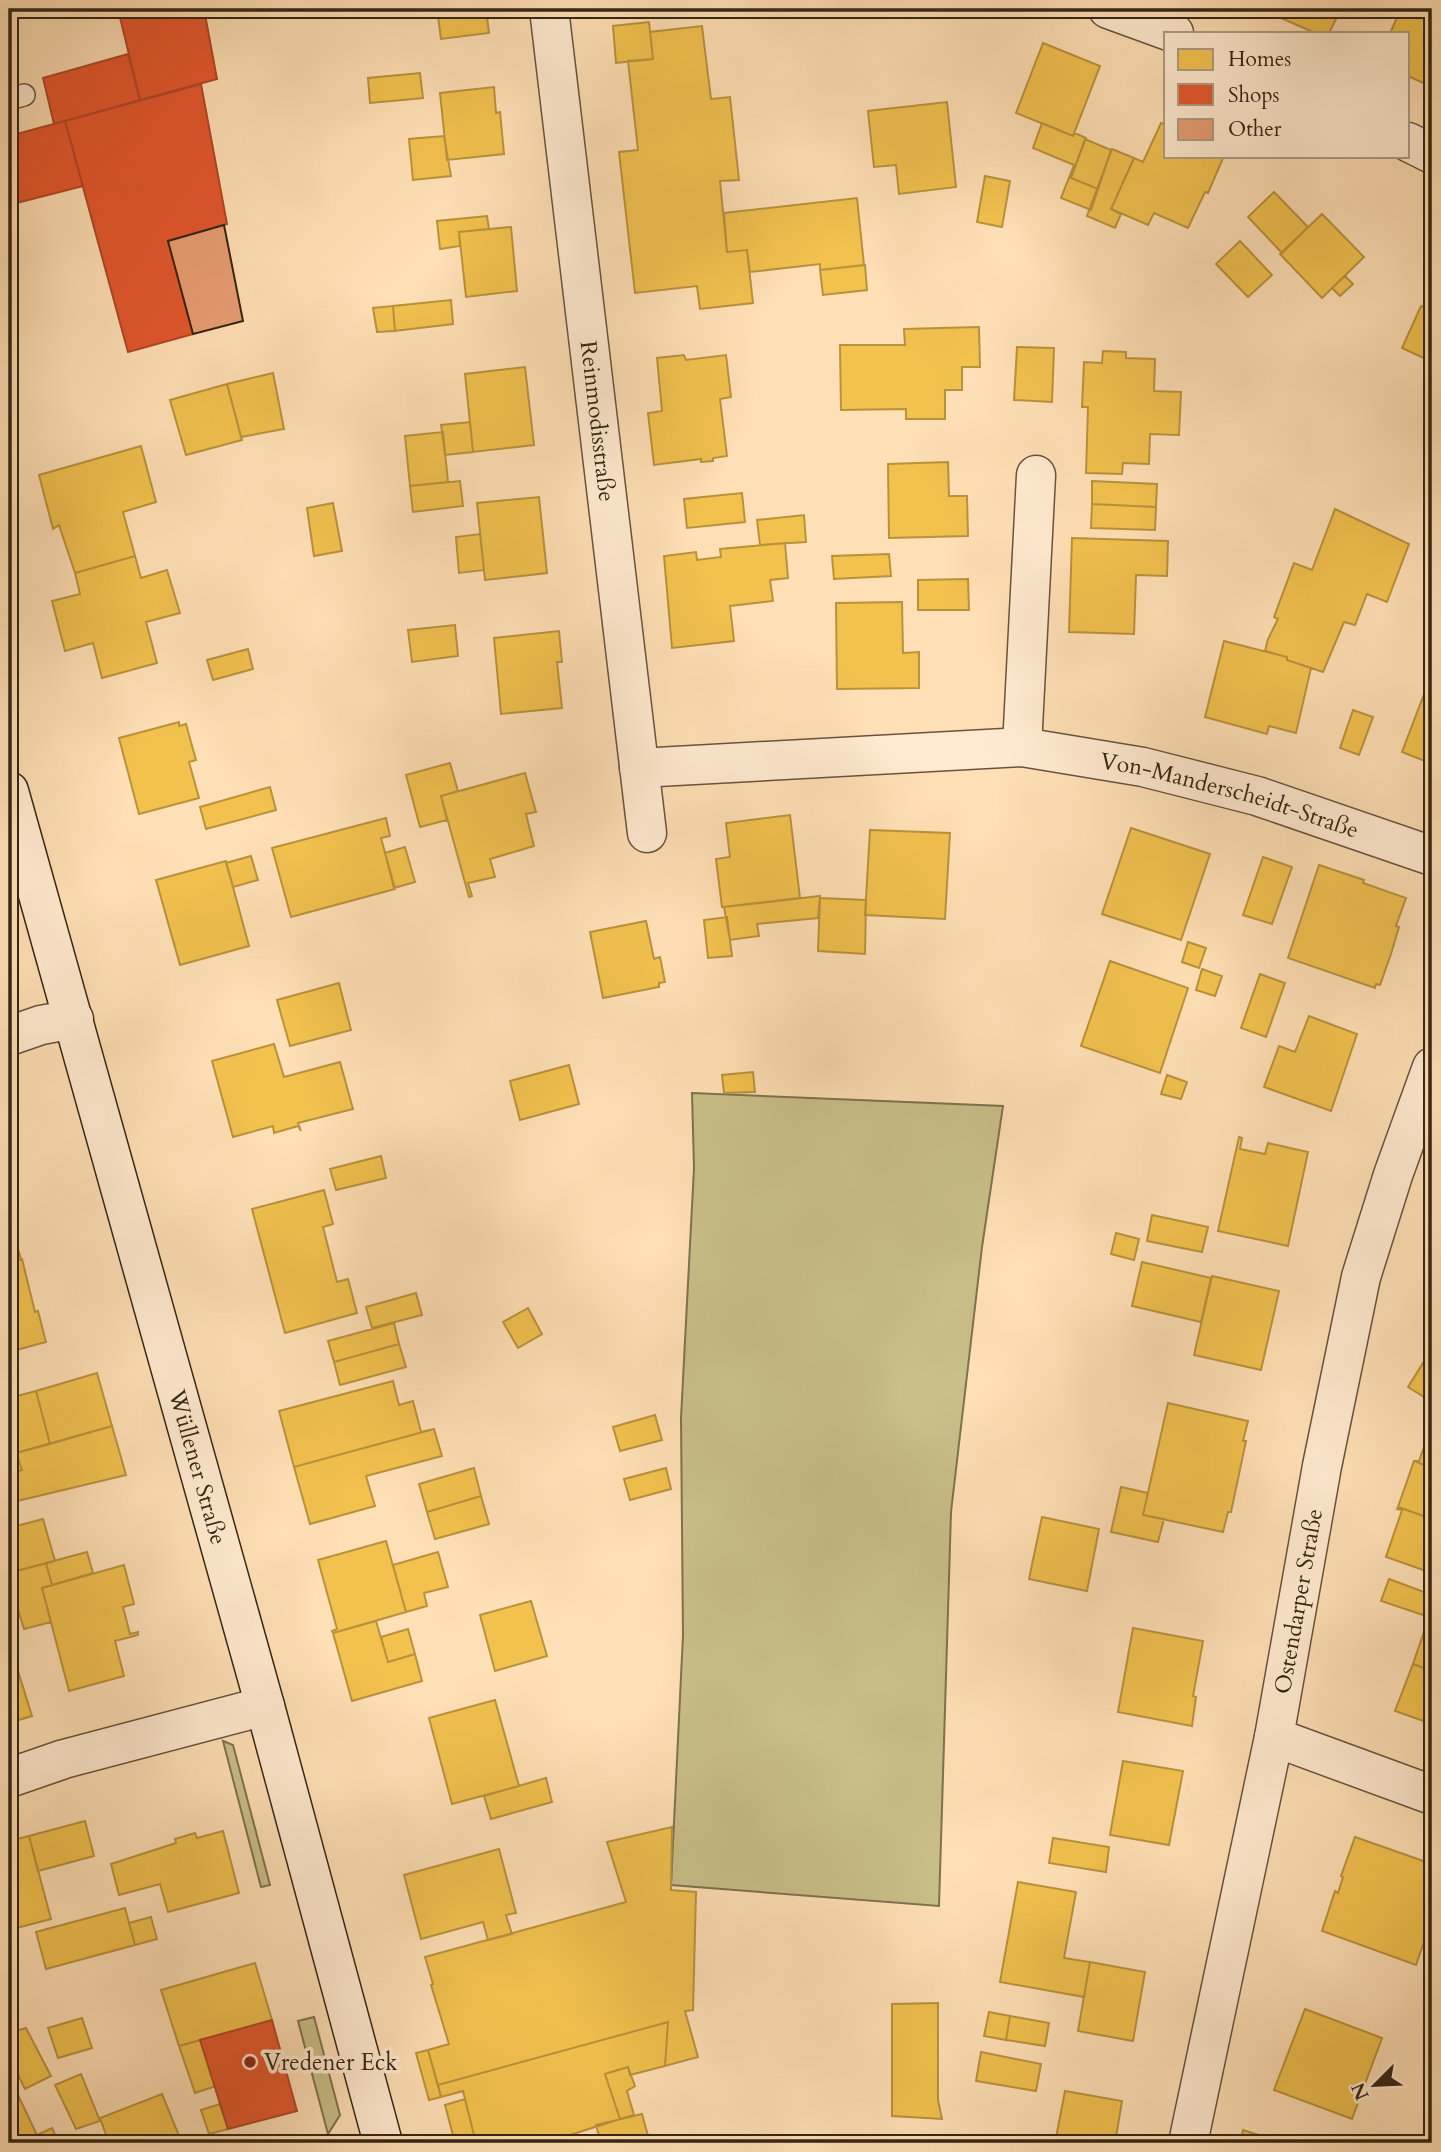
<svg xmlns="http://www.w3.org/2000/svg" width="1441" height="2152" font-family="Cardo,serif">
<rect width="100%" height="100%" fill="#ffdfb5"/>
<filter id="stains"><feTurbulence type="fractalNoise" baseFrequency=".00286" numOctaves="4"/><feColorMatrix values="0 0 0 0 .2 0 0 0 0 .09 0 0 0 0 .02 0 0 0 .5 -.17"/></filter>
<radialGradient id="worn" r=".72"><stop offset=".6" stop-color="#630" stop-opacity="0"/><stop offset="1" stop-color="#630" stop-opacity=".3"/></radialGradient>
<path fill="#c9bf88" stroke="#7f724e" stroke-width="2" d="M692,1093L1003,1106L982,1247L951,1512L939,1906L671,1885L683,1635L681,1418L694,1168Z
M223,1741L233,1745L270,1885L261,1887Z
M314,2017L340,2115L328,2134L298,2021Z"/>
<path fill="#f2c14e" stroke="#b9923c" stroke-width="2" d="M437,9H486L489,33L441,39Z
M1275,9H1341L1329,33H1315L1272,14Z
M1401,9H1432V87L1408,76V33H1390Z
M649,22L653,59L616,63L613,26Z
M702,26L711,99L730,97L739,180L720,181L727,252L747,250L753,303L700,309L697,286L635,293L619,152L638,150L628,61L653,59L650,32Z
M1043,43L1100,66L1073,136L1016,113Z
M420,73L423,98L370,103L368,78Z
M494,87L496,113L500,112L504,154L447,160L440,93Z
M947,102L956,187L899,194L896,165L874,167L868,111Z
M1042,123L1073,136L1075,133L1086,138L1071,178L1098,189L1091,210L1061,198L1074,165L1033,148Z
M1161,123L1166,125V156H1224L1208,193L1205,192L1188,228L1154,213L1148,225L1111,209L1134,158L1143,162Z
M444,136L451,176L413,180L409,139Z
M1085,139L1111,150L1098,189L1071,178Z
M1112,149L1134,158L1111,209L1121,214L1115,228L1087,216Z
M985,176L1010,181L1002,227L977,222Z
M1274,192L1308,227L1282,253L1248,217Z
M857,198L864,265L820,270V264L750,272L747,250L727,252L724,213Z
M1322,214L1364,257L1322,298L1280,254Z
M487,216L489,229L459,232L460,246L440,249L437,221Z
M511,227L517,291L466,297L459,232Z
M1240,241L1272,275L1248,297L1216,264Z
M865,265L867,290L823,295L820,270Z
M1345,276L1353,284L1340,296L1332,288Z
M451,300L453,324L395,331L393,306Z
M393,306L395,331L377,332L373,308Z
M1421,306L1432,311V333L1430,338L1432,339V362L1402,348Z
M979,327L980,367H962V390H945V419H906V409L841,410L840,345H905L904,329Z
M1017,347L1054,348L1052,402L1014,400Z
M1103,351L1126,352V358L1155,359L1154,391L1181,392L1179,435L1150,434L1149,464L1123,463L1122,474L1086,473L1088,407H1082L1084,362L1102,363Z
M684,355L686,360L726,355L731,397L720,399L727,456L713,458V461L701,462V459L654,465L648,413L662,411L657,358Z
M525,367L534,445L473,452L465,374Z
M273,373L284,429L241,437L227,384Z
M227,384L242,440L186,455L170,400Z
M470,422L473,452L445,455L441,425Z
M443,432L448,482L410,486L405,436Z
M141,446L156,502L123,512L135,556L75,573L59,525L53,529L39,475Z
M948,462L949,496H967L968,536L889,538L888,464Z
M460,481L463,506L413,512L410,486Z
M1092,481L1157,484L1156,507L1092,504Z
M742,493L745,522L687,528L684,499Z
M539,497L547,573L485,580L477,503Z
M333,503L342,551L314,556L307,508Z
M1092,504L1156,507L1155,530L1091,528Z
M1335,509L1409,544L1387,602L1367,594L1355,625L1344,622L1323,672L1287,660V657L1265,651L1268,639L1278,619L1274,617L1294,563L1312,570Z
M804,515L806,542L760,545L757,520Z
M480,534L484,570L459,573L456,537Z
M1072,538L1168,541L1167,576L1136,575L1134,634L1069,632Z
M785,543L788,578L770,580L773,601L730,606L734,641L672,648L664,556L696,552L697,560L721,557L720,549Z
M889,554L891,576L834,579L832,556Z
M135,556L141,578L167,570L180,613L146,622L157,663L102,678L93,643L65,651L52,601L80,594L75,573Z
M968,579L969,610H918V580Z
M902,602L903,653L919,652V688L837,689L836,603Z
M455,625L458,656L412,662L408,630Z
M559,631L562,662H557L562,708L501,714L494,638Z
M1224,641L1287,657V660L1311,668L1296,733L1269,726L1267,734L1205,717Z
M248,649L253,669L213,680L207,660Z
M1432,674V692L1426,689Z
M1426,689L1432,692V764L1402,752Z
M1353,710L1373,717L1359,755L1340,748Z
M179,722V726L186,724L196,760L189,762L199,798L139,814L119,738Z
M450,763L458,791L441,796L447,820L420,827L406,775Z
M525,773L536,812L526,814L534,846L490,859L495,877L468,883L472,896L469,897L441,796Z
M270,787L276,810L206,829L200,807Z
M790,815L800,898L722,907L716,859L730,857L726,823Z
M386,818L390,836L381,838L395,889L291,917L272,848Z
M1131,828L1210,854L1181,940L1102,914Z
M870,830L950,833L945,919L865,915Z
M405,847L415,882L394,888L385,853Z
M251,856L258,880L233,887L226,863Z
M1263,857L1292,867L1272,924L1243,915Z
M226,861L249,946L180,965L156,880Z
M1319,865L1364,880L1363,883L1406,898L1396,926L1399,927L1391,954L1380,985L1376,984L1375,988L1288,958Z
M820,896L818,918L757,924L759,936L730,940L724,907Z
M820,898L866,900L865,954L818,951Z
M727,917L732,956L708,958L704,920Z
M646,921L654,959L660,957L665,982L659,983V987L603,998L590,932Z
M1188,942L1206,948L1199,968L1182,962Z
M1110,961L1188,988L1160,1073L1081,1046Z
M1202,969L1222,976L1215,996L1196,990Z
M1260,974L1285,983L1266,1037L1241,1028Z
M339,983L351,1030L290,1046L277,1000Z
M1309,1016L1357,1034L1331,1111L1264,1087L1279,1046L1295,1052Z
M274,1044L284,1077L340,1062L353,1109L298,1123L301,1131L298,1126L274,1133L273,1126L233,1137L212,1061Z
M569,1065L579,1104L520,1120L510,1081Z
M753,1072L755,1092L724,1093L722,1075Z
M1167,1075L1187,1082L1181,1099L1161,1094Z
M1239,1137L1242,1138L1240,1149L1265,1154L1268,1143L1308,1152L1288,1246L1218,1231Z
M381,1156L386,1178L336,1190L330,1169Z
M324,1190L333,1224L323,1227L337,1282L348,1279L357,1313L285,1333L252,1209Z
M1152,1215L1208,1227L1202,1252L1147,1241Z
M9,1217L15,1239L9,1241Z
M1116,1233L1139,1239L1134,1260L1111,1254Z
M15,1239L21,1259L9,1263V1241Z
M22,1259L35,1312L38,1311L46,1342L9,1352V1263Z
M1142,1262L1211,1278L1201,1322L1132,1306Z
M1212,1276L1279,1291L1261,1370L1194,1355Z
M416,1293L422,1315L372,1328L366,1307Z
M528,1308L542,1334L518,1348L503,1322Z
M394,1323L399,1344L334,1362L328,1341Z
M399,1344L406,1367L340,1385L334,1362Z
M1423,1363L1432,1369V1402L1408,1387Z
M97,1373L112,1426L50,1444L36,1391Z
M393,1381L399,1405L413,1401L421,1432L434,1429L294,1467L279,1411Z
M36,1391L50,1444L9,1455V1398Z
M1168,1403L1248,1421L1243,1441H1246L1231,1512H1228L1223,1532L1143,1515Z
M655,1415L662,1440L620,1451L613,1427Z
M1432,1424V1468L1414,1461H1419Z
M112,1426L126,1475L9,1503V1466L14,1465L16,1472L22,1470L16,1453Z
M434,1429L442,1456L366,1476L375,1506L310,1524L294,1467Z
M16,1453L22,1470L16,1472L14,1465L9,1466V1455Z
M1414,1461L1432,1468V1519L1398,1507Z
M474,1468L481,1496L427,1512L419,1484Z
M666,1468L671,1489L630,1500L624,1479Z
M1121,1487L1148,1493L1143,1515L1164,1519L1158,1542L1111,1532Z
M481,1496L489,1524L435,1539L427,1512Z
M1398,1507L1432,1519V1573L1386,1557L1402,1510L1397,1509Z
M1042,1517L1099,1529L1087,1591L1029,1579Z
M43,1519L55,1561L9,1573V1528Z
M386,1541L406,1612L333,1633L332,1631L337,1629L318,1560Z
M87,1552L93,1573L52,1585L46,1563Z
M438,1552L448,1587L424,1593L427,1606L406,1612L393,1565Z
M46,1563L52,1585L42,1588L51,1622L24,1629L9,1581V1573Z
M124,1565L134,1604L123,1607L130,1634L138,1632V1635L115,1641L124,1676L69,1691L42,1588Z
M1389,1579L1432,1595V1618L1381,1601Z
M531,1601L547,1656L495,1671L480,1615Z
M1429,1617L1432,1618V1671L1413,1664Z
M376,1621L388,1662L415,1654L422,1681L352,1701L333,1633Z
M1133,1628L1203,1641L1193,1696L1196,1697L1192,1726L1118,1712Z
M408,1629L415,1654L388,1662L381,1637Z
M14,1658L32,1716L9,1723V1659Z
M1413,1664L1432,1671V1724L1395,1711Z
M495,1700L519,1786L452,1804L429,1718Z
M1123,1761L1183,1771L1169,1845L1110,1835Z
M546,1778L552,1802L491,1819L484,1796Z
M85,1821L94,1856L38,1871L29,1836Z
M672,1827L671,1890L696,1892L693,2010L685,2011L698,2057L665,2066L668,2022L438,2085L428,2050L449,2044L431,1985L433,1984L425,1957L626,1902L607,1842Z
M223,1831L239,1893L168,1912L160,1884L119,1895L111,1864L176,1843L175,1839L195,1833L197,1838Z
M29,1836L51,1919L9,1930V1841Z
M1355,1837L1432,1864V1926L1428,1940L1425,1939L1416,1965L1322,1931L1335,1891L1338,1893L1343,1877L1341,1876Z
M1053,1838L1109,1847L1106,1872L1049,1863Z
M499,1849L516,1913L506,1915L512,1934L488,1940L483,1922L421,1939L404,1875Z
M1018,1882L1076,1892L1064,1958L1090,1962L1084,1997L1000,1982Z
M125,1908L135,1945L46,1969L36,1932Z
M151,1917L157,1939L135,1945L129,1923Z
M1090,1962L1145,1972L1133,2041L1078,2031Z
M255,1963L272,2020L179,2046L161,1990Z
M938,2003V2100L942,2119L892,2116V2004Z
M1305,2009L1382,2038L1352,2119L1274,2090Z
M989,2012L1010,2016L1006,2040L984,2036Z
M1010,2016L1049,2023L1045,2046L1006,2040Z
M82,2018L92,2048L58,2058L48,2028Z
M668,2022L665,2066L630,2075L628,2067L605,2074L620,2119L570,2135L572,2143H476L463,2091L441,2097L438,2085Z
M26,2028L51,2076L25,2089L9,2056V2033Z
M200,2040L216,2086L195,2093L179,2046Z
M428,2050L441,2097L429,2100L416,2053Z
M981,2052L1041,2064L1036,2091L976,2081Z
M628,2067L635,2086L627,2091L634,2115L620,2119L605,2074Z
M81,2074L100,2121L76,2129L55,2085Z
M1065,2091L1122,2101L1115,2143H1055Z
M17,2093L37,2135L21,2143H9V2096Z
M162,2094L182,2143H109L100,2118Z
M465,2099L476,2143H455L445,2105Z
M220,2104L228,2129L209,2134L201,2110Z
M642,2114L650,2143H601L596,2125Z
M52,2128L59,2143H21L37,2135Z
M1243,2130L1284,2143H1240Z"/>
<path fill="#e4572e" stroke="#b04826" stroke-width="2" d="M118,9H204L217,79L140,100Z
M128,54L140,100L54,124L43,78Z
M201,84L227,224L168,241L193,334L128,352L65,121Z
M65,121L83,186L9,205V136Z
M272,2020L297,2111L228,2129L200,2040Z"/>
<path fill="#e89d73" stroke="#352613" stroke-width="2" d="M224,225L243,321L193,334L168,241Z"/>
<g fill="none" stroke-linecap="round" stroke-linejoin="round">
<g stroke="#68543c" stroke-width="24">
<path id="lane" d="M9,99L24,95"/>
</g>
<g stroke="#68543c" stroke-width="41">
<g id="street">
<path id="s1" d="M549,9L647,833"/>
<path d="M1108,9L1174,33"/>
<path d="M1408,142L1432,154"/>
<path d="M1022,747L1036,475"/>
<path id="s2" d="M639,768L1022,747L1143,767L1257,796L1432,856"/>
<path d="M9,1036L41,1025L74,1019"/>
<path d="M1274,1737L1432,1795"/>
<path d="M9,1778L64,1759L265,1706"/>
<path id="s3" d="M1188,2143L1274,1737L1322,1466L1361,1277L1393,1175L1432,1067"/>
</g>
</g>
<g stroke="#352613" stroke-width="41">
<g id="secondary">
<path id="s4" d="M9,791L265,1706L383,2143"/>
</g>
</g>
<use href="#lane" stroke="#ffeacf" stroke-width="21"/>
<use href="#street" stroke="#ffeacf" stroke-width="38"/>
<use href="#secondary" stroke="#ffeacf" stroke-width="38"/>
</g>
<circle fill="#8f2418" stroke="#ffeacf" stroke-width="2.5" cx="250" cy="2062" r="7"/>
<g text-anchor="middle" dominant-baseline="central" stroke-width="7" stroke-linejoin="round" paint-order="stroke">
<g font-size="23" fill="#352613" stroke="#ffeacf">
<text stroke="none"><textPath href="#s1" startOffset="415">Reinmodisstraße</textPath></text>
<text stroke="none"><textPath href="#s2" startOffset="597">Von-Manderscheidt-Straße</textPath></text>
<text stroke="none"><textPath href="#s4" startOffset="702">Wüllener Straße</textPath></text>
<text stroke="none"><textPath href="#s3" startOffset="553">Ostendarper Straße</textPath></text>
</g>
<g font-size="23" fill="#352613" stroke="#ffeacf" text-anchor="start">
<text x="264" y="2062">Vredener Eck</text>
</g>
</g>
<rect width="1441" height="2152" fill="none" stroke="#ffdfb5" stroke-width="35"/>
<rect x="10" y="10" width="1420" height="2131" fill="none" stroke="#352613" stroke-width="3.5"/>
<rect x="18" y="18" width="1406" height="2117" fill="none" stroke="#352613" stroke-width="2"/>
<rect x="1164" y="32" width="245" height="126" fill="#ffeacf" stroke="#ae9c84" stroke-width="2"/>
<rect x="1178" y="49" width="35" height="21" fill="#f2c14e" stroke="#ae9c84" stroke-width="2"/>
<text x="1228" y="66" font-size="21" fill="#352613">Homes</text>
<rect x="1178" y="84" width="35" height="21" fill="#e4572e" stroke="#ae9c84" stroke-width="2"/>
<text x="1228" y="102" font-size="21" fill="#352613">Shops</text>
<rect x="1178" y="119" width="35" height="21" fill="#e89d73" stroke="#ae9c84" stroke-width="2"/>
<text x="1228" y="136" font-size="21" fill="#352613">Other</text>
<g transform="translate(1375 2085) rotate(246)" stroke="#ffeacf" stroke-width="5" paint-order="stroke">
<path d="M0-5L12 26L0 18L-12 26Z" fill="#352613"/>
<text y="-10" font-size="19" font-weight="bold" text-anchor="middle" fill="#352613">N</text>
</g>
<rect width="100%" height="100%" filter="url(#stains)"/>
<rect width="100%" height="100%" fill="url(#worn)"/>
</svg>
